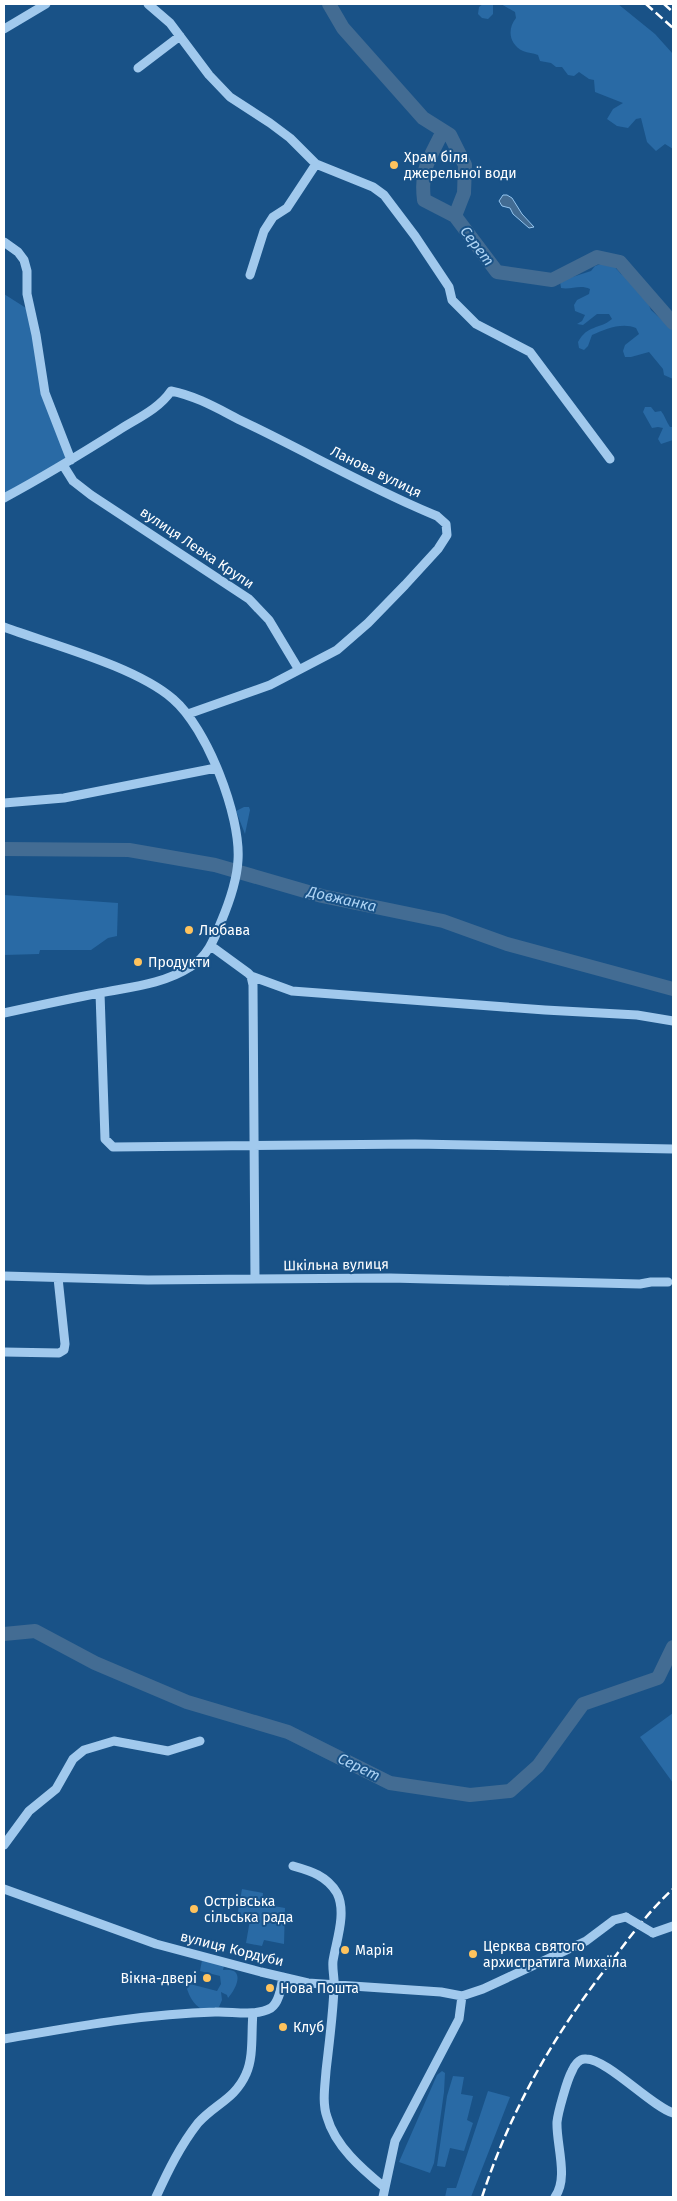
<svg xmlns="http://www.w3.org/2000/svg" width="677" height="2201" font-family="'Fira Sans',sans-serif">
<rect width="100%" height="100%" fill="#195287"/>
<path fill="#296aa5" d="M483,4H493V14L488,19L482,18L478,14L479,7Z
M501,4H618L655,34L673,54V149L665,144L656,151L647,142L641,118L636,119L628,128L617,126L607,119L613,109L623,103L595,92L594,80L589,79L579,72L574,76L568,75L562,67H556L551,63L540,61L538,55C533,53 528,53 523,51C509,44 507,29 516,18L515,12Z
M607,262L613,265L621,274L632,279L641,287L651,310L673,330V379L664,375L663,369L649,352L631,357H625L623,351L625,345L639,334L636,328C622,322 605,329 592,335L588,346L584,350L579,348L578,342C588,324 599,330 612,319L609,314H597L583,325L577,324L582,321L585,315L575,311L574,305L577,300L589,294L590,289C580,284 571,290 561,288L560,281L591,271L595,266Z
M4,294L26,308L66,457L63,461L4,494Z
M645,407H651L655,412L661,411C665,416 666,421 670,427H673V440L661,444L658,439L663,428L658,427L652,428L643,412Z
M244,807H249L250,810L245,834L236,811Z
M4,895L118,903L117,936L108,938L91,950H40L39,954L4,955Z
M673,1713V1783L640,1737Z
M242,1889L263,1893L262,1904L285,1908L284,1944L264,1940L262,1946L246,1943L250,1920L237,1917Z
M202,1960L224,1966L223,1970C246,1967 237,1988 228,1998L227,1995L221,1992L222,2000L219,2007L205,2011C195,2006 191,2000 187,1989L190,1984L217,1991L221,1984L220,1976L200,1971Z
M442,2071L445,2073L444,2092L434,2163L430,2173L399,2162L437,2075Z
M453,2076L464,2077L461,2094L473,2096L467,2120L473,2123L464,2151L450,2148L445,2167L437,2166L447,2096Z
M488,2091L510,2097L471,2197H445L447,2188H456Z"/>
<path fill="#436c93" stroke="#94c5ef" d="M503,195H507L512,198L522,214L534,227L529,228L513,214L510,208L502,206L499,201Z"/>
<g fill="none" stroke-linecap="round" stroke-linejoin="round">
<path stroke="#436c93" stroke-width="14" d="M329,4L343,28L423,118L450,135L465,165L464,193L455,216L497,272L552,280L597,257L620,262L673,323
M443,131C430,158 420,168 424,200L455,216
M4,849L129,850L215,865L322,896L443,921L507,944L673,989
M4,1634L35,1631L95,1663L187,1702L288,1732L390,1783L470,1795L510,1791L538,1766L583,1704L658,1678L673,1647"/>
<path stroke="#a1c9ed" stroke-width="9" d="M148,4L170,23L209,75L230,97L270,123L290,138L316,164L373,187L384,195L415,236L449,287L452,300L476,324L530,352L610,459
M4,29L46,4
M138,68L180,36
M4,242L18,252L24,260L27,271V294L36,335L45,393L71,460
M250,275L264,231L273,217L287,208L316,164
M63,465L73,481L91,495L249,599L269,620L299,670
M4,498C43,477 81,454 119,430C136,419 159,409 171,391C197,396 220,410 244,422C309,453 371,489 437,516L446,524L447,535L438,549L405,585L368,623L337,650L270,685L188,714
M4,627C52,645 135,666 173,699C207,728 241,816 238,860C237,880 229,903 221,922C214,940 207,957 190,967C164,984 130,987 100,993C68,999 36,1006 4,1013
M4,803L64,798L216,768
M211,946L248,973L251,976L253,985L255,1279
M251,976L292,991L545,1010L637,1015L673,1021
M100,993L105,1139L113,1147L415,1144L673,1149
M4,1276L148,1280L390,1278L640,1284L651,1282H668
M4,1352L59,1353L64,1350L65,1344L58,1278
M4,1845L29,1811L56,1789L73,1759L84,1750L114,1741L168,1751L200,1741
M293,1866C311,1871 327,1876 337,1893C347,1913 336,1941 333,1961C332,1970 335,1979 334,1988C333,2015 329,2044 326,2071C325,2086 322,2103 327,2117C335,2146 362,2169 384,2187
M4,1889L156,1944L261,1972L308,1983L441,1992L462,1996L483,1989L586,1941L614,1920L626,1917
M653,1933L673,1926
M4,2039C74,2027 143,2014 215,2012C232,2011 255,2017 271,2008C280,2002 281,1986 283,1977
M156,2197C168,2171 180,2146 198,2123C215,2104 235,2099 246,2074C254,2057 251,2032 253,2013
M383,2197L395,2141L459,2019L462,1996
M555,2197C569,2178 556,2144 557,2122C558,2112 567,2080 572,2071C574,2066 579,2058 586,2059C607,2059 651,2106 673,2113"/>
<path stroke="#fff" stroke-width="2.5" stroke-dasharray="9 4" stroke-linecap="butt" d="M646,4L673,28
M664,4L673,12
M482,2197C511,2108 556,2031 614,1958C632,1934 651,1909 673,1889"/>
<path stroke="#a1c9ed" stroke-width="9" d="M626,1917L653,1933"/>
</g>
<g fill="#ffc35d" stroke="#195287" stroke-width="2">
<circle cx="394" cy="165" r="5"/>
<circle cx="189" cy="930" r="5"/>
<circle cx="138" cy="962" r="5"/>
<circle cx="194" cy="1909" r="5"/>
<circle cx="345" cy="1950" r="5"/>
<circle cx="473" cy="1954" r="5"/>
<circle cx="207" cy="1978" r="5"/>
<circle cx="270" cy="1988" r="5"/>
<circle cx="283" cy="2027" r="5"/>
</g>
<g text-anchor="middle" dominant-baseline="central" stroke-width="4" stroke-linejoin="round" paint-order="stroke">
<g font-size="14" fill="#fff" stroke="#195287" text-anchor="start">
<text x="404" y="157">Храм біля<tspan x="404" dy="16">джерельної води</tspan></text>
<text x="199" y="930">Любава</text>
<text x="148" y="962">Продукти</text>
<text x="204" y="1901">Острівська<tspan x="204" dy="16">сільська рада</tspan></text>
<text x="483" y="1946">Церква святого<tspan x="483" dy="16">архистратига Михаїла</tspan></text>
<text x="355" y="1950">Марія</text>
<text x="197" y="1978" text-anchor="end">Вікна-двері</text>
<text x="280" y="1988">Нова Пошта</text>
<text x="293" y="2027">Клуб</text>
</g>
<g font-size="14" fill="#fff" stroke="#195287">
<text transform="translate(376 472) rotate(26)">Ланова вулиця</text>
<text transform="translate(197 548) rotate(34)">вулиця Левка Крупи</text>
<text transform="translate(336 1265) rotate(-1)">Шкільна вулиця</text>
<text transform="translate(232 1949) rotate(14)">вулиця Кордуби</text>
</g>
<g font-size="15" font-style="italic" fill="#add3f4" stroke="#195287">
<text transform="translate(477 246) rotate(53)">Серет</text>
<text transform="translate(342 899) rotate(13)">Довжанка</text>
<text transform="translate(359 1767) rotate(26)">Серет</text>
</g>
</g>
<rect width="677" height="2201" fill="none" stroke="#ffffff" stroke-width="10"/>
</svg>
